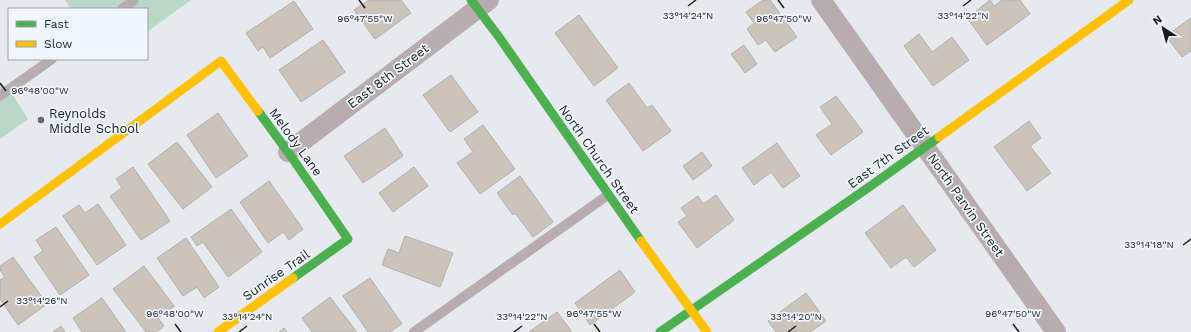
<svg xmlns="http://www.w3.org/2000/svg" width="1191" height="332" font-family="'Work Sans',sans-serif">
<rect width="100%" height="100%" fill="#e6e9ed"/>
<path fill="#bad8c8" d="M65,0H191L147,32V9H71Z
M0,83L12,94L28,119L0,139Z"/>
<path fill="#cdc3ba" stroke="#b0b0b0" d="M369,0H401L411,13L375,39L354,10Z
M763,0H770L797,37L775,52L766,40L758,45L747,29L754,23L746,12Z
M990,0L994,6L1002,0H1020L1030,14L987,45L967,18Z
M294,1L313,29L270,58L263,47L258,51L246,33Z
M579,15L618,68L594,86L555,33Z
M1191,18V51L1182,57L1166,36Z
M919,34L932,52L952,37L969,60L933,86L904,46Z
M323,40L345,72L301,102L279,70Z
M744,45L757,64L745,73L731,54Z
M451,75L478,112L450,132L423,95Z
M629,83L647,108L652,105L671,131L643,151L606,100Z
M836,96L863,132L831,155L816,135L832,124L820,107Z
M218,113L248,156L216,178L187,135Z
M1029,121L1041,138L1030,146L1051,173L1027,191L994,147Z
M483,125L515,169L480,194L457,163L473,152L464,139Z
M385,128L403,156L363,183L344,156Z
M177,142L212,187L183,209L148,164Z
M777,143L800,176L783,188L771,172L754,185L742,168Z
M702,152L712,166L693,180L683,166Z
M133,167L170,221L141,240L110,196L122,188L116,179Z
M414,167L428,186L393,212L379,193Z
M520,176L553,222L533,237L515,213L513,215L497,193Z
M269,181L303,229L289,240L283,232L268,243L240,202Z
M716,195L734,220L697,248L678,222L687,216L681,208L698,196L703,204Z
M98,204L126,245L97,265L63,216L79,205L85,213Z
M903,205L936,250L914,267L906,257L891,268L865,233Z
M231,209L262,252L228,277L203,242L197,246L191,237Z
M56,227L89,275L60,295L34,257L43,251L36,240Z
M405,236L453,253L440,287L382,265L388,249L399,253Z
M186,238L219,287L204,298L197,287L183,296L157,258Z
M13,257L47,304L18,325L0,299V280L5,277L0,270V266Z
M144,266L174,306L158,318L164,326L156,332H146L113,289Z
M620,270L635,292L590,325L575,303Z
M370,278L402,324L390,332H368L343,296Z
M806,293L826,321L810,332H776L768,321Z
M330,297L357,332H312L302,318Z
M102,298L126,332H82L73,318Z
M557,312L572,332H529Z
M61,326L65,332H53Z
M284,328L287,332H279Z"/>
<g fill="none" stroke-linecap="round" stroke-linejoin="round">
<path stroke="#b9acb1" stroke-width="10" d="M122,9L134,0
M0,96L52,59
M414,332L608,195"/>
<path stroke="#b9acb1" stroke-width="20" d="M821,0L1056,332
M288,152L489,0"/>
<path stroke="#4caf50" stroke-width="9" d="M471,0L499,37L641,241
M258,111L288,152L348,239L293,278
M660,332L872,185L939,137"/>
<path stroke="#ffc107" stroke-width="9" d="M939,137L1129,0
M0,224L221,61L258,111
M641,241L707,332
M218,332L293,278"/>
</g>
<path fill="none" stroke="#1b1d20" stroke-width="1.5" d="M359,0L365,8M778,0L784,8M688,6L696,0M963,6L971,0M0,83L6,91M1183,245L1191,239M0,307L8,301M175,324L181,332M594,324L600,332M1013,324L1019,332M239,332L247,326M514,332L522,326M788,332L796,326"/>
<circle fill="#626468" stroke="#f0f6fe" stroke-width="1.5" cx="41" cy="120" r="4"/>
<g text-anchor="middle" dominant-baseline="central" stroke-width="3.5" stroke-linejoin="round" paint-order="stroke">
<g font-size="13" fill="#1b1d20" stroke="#f0f6fe">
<text transform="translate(388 76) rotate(-37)">East 8th Street</text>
<text transform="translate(296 142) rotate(54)">Melody Lane</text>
<text transform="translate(888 157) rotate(-36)">East 7th Street</text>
<text transform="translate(599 159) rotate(55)">North Church Street</text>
<text transform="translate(966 205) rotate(55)">North Parvin Street</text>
<text transform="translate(276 275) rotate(-35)">Sunrise Trail</text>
</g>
<g font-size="13" fill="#1b1d20" stroke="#f0f6fe" text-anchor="start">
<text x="49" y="113">Reynolds<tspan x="49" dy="15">Middle School</tspan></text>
</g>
</g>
<g font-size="10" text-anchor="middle" fill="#1b1d20" stroke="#f0f6fe" stroke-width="3.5" stroke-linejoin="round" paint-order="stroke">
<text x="688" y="19">33°14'24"N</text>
<text x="963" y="19">33°14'22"N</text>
<text x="365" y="22">96°47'55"W</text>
<text x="784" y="22">96°47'50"W</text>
<text x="40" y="94">96°48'00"W</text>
<text x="1149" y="248">33°14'18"N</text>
<text x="42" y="304">33°14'26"N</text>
<text x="175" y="317">96°48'00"W</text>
<text x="594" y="317">96°47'55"W</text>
<text x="1013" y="317">96°47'50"W</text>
<text x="247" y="320">33°14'24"N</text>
<text x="522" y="320">33°14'22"N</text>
<text x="796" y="320">33°14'20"N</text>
</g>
<rect x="8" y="8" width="140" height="52" fill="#f0f6fe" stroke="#9b9fa5"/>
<rect x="16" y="21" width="20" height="6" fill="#4caf50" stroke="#9b9fa5"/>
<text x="44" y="28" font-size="12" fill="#1b1d20">Fast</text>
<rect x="16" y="41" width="20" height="6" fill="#ffc107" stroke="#9b9fa5"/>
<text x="44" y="48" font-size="12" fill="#1b1d20">Slow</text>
<g transform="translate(1163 28) rotate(324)" stroke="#f0f6fe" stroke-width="3" paint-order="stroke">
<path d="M0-3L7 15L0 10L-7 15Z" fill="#1b1d20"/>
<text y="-6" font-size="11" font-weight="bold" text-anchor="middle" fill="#1b1d20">N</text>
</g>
</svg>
